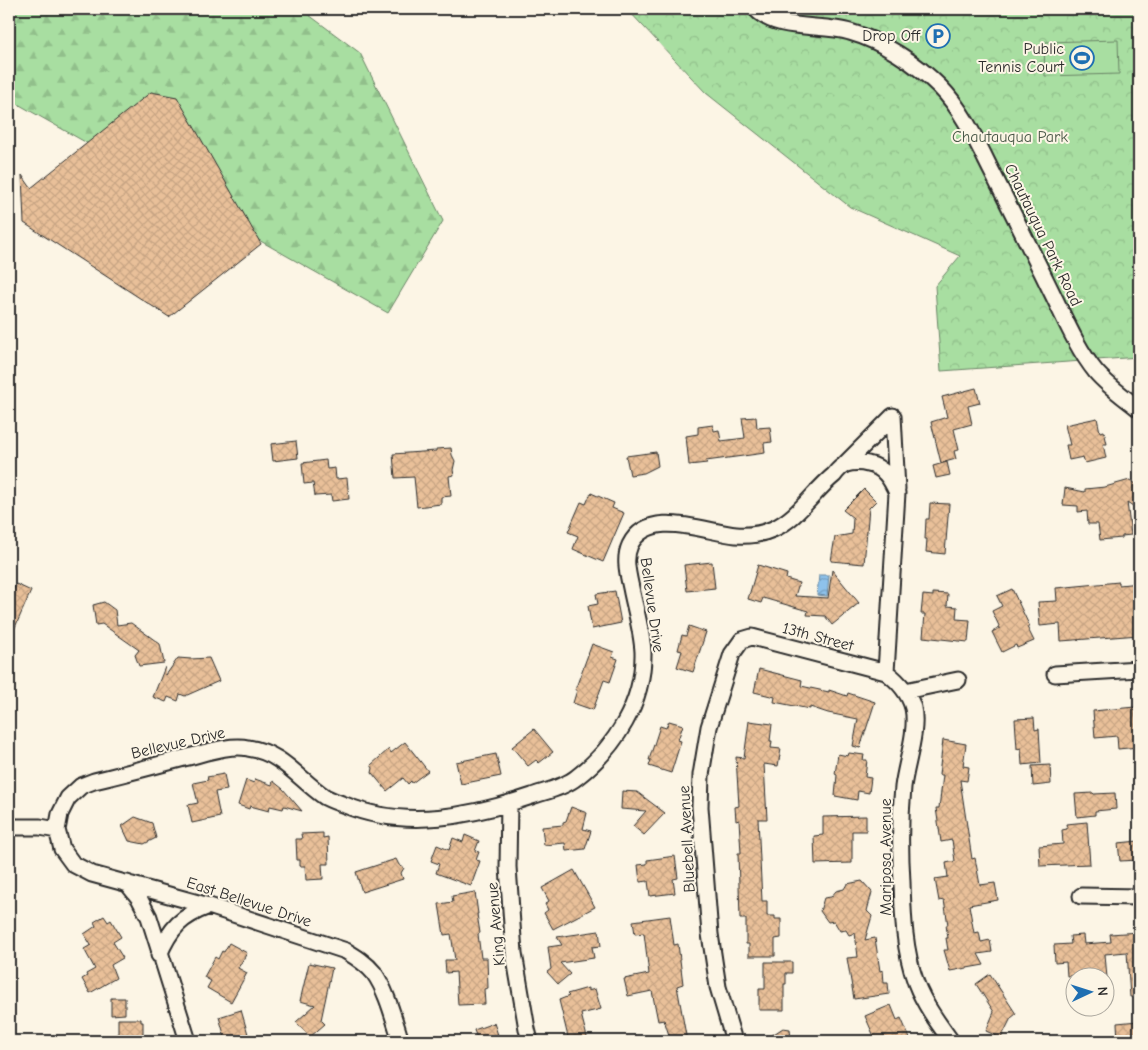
<svg xmlns="http://www.w3.org/2000/svg" width="1148" height="1050" font-family="'Comic Neue',sans-serif">
<defs>
<pattern id="forest-firs" width="22" height="20" patternUnits="userSpaceOnUse" patternTransform="scale(1.25)"><rect width="22" height="20" fill="#a8dea1"/><path d="M5 1l3.5 6h-7zM16 11l3.5 6h-7z" fill="#91bf8b"/></pattern>
<pattern id="park-crowns" width="20" height="18" patternUnits="userSpaceOnUse" patternTransform="scale(1.25)"><rect width="20" height="18" fill="#a8dea1"/><path d="M2 6a3 3 0 1 1 6 0M12 15a3 3 0 1 1 6 0" fill="none" stroke="#91bf8b"/></pattern>
<pattern id="water-waves" width="16" height="10" patternUnits="userSpaceOnUse" patternTransform="scale(1.25)"><rect width="16" height="10" fill="#8ec2eb"/><path d="M0 5q4-4 8 0t8 0" fill="none" stroke="#749ebf"/></pattern>
<pattern id="building-cross-hatch" width="8" height="8" patternUnits="userSpaceOnUse" patternTransform="scale(1.25)"><rect width="8" height="8" fill="#e9c099"/><path d="M0 0l8 8M0 8l8-8" fill="none" stroke="#c8a584"/></pattern>
</defs>
<rect width="100%" height="100%" fill="#fcf5e5"/>
<filter id="ink" filterUnits="userSpaceOnUse"><feTurbulence type="fractalNoise" baseFrequency=".02" numOctaves="2"/><feDisplacementMap in="SourceGraphic" scale="10" xChannelSelector="R" yChannelSelector="G"/><feConvolveMatrix kernelMatrix="1 2 1 2 8 2 1 2 1" color-interpolation-filters="sRGB"/></filter>
<g filter="url(#ink)">
<path fill="url(#forest-firs)" stroke="#6a8466" d="M9,9H301L360,53L443,221L388,313L9,99Z"/>
<path fill="url(#park-crowns)" stroke="#6a8466" d="M627,9H1139V357L941,371L935,286L960,256L850,207L706,93Z"/>
<path fill="#a8dea1" stroke="#6a8466" d="M1118,40L1119,74L1045,76L1044,42Z"/>
<path fill="url(#water-waves)" stroke="#66869e" d="M819,575H829L827,596L817,595Z"/>
<path fill="url(#building-cross-hatch)" stroke="#2b2b2b" d="M151,92L177,97L261,244L169,317L24,223L22,175L31,188Z
M976,388L980,403L968,406L972,424L954,429L959,450L954,451L956,459L941,463L931,422L947,417L942,397Z
M756,417L757,428L770,427L772,442L764,443L765,453L706,461L707,463L689,465L686,436L698,434V427L713,425L714,431L719,430L721,441L745,438L742,418Z
M1097,418L1100,432L1104,431L1107,444H1103L1106,458L1085,463L1083,457L1069,460L1066,445H1070L1065,425Z
M296,441L298,458L273,461L271,444Z
M451,448L452,455L455,461L453,470L454,475L449,476L451,496L441,497V504L417,507L414,477L395,478L393,454L436,451V449Z
M656,452L658,466L644,473L630,475L626,456Z
M326,460L327,469L335,468L336,479L347,478L349,499L332,501L331,495L315,496L313,483L304,484L302,463Z
M947,462L950,475L936,478L933,466Z
M1130,480L1139,486V510L1127,502L1131,535L1122,536V538L1100,540L1098,524H1088L1087,511L1078,512V506L1063,505L1065,488L1085,492V489L1105,487Z
M864,489L876,501L869,508L864,564L831,561L835,537L852,534L853,518L843,510Z
M591,493L614,503L612,508L624,513L603,562L573,549L578,536L568,532L581,502L586,504Z
M930,503L949,504L945,554L926,552L927,539H925L926,519H929Z
M712,562L715,588L687,591L684,565Z
M758,565L787,574L786,579L799,583L795,596L828,598L832,570L859,603L832,625L825,616L807,615L808,611L763,598L761,603L748,599Z
M1119,582V585L1139,583V635L1061,641L1060,624L1040,626L1038,602L1057,601L1056,588Z
M16,584L31,591L9,641V593L12,594Z
M1012,589L1030,627H1027L1034,641L1017,648L1016,645L1002,652L992,632L1000,628L992,611L1002,606L997,596Z
M615,591L621,623L592,629L588,606L598,604L596,594Z
M933,593L948,594L947,606L957,607L956,619L970,620L968,642L923,637L925,614H921L923,595L933,596Z
M104,602L115,610L117,625L131,623L160,644L164,663L139,666L135,655L139,650L102,624L96,625L93,605Z
M689,626L706,632L693,672L677,667L682,651L678,650L682,635L686,636Z
M592,644L614,652L612,657L618,659L610,682L604,680L593,710L573,703L577,690H575Z
M178,658L191,659L209,658L219,681L185,696L180,694L178,701L168,697L166,702L153,697L165,667L166,675Z
M759,669L802,680L801,686L829,692V690L847,696L848,693L875,702L860,748L853,746L858,719L828,713L810,707V709L774,702L775,697L754,692Z
M1135,707L1138,747L1118,749L1117,736L1095,738L1093,711Z
M1034,718L1035,730L1039,729L1041,763L1022,765L1021,748L1017,749L1015,719Z
M669,721L683,725L678,740L681,741L671,773L649,766L651,760H649L660,726L666,728Z
M749,721L772,724L770,741H772L771,748L781,749L778,766L764,764L767,819H758L762,901H767V916H775V919H781V938L775,939V956H749V944H746V919H740L738,853H741L739,820L736,821L735,807L739,806L736,757L744,758Z
M534,729L553,752L539,763L536,760L528,766L512,747Z
M943,740L966,744L963,766L969,767L967,781L960,780L972,859L975,858L980,885L995,883L998,900L969,905L974,933L979,932L981,942L990,940L992,952L978,954L984,965L950,971L944,950H948L946,938H948L946,925H948L944,900L939,901L935,879L948,877L946,863L955,861L952,840L941,842L936,808H939L943,775H939Z
M405,742L428,771L412,783L411,781L408,784L403,778L387,791L372,773L373,768L371,765L389,749L391,753Z
M849,753L864,755L863,760H867L865,777L871,778L869,793L858,791L857,800L835,796L837,775L835,774L838,754L848,756Z
M496,754L501,776L461,784L456,762Z
M1050,765L1051,784L1033,786L1032,766Z
M224,774L227,790L215,792L220,817L192,823L188,805L198,803L193,783L208,780L207,777Z
M255,779L272,785L273,781L283,789L302,811L284,806L283,809L270,806L269,811L250,806L249,809L238,805L246,780L254,783Z
M622,791L637,792L665,813L644,835L633,826L646,811L621,809Z
M1093,793L1094,794L1115,793L1116,809L1095,811V815L1077,817L1075,794Z
M571,807L587,813L583,829L591,831L585,849L566,851L565,843L544,845L542,827L563,825V822L566,821Z
M866,816V831H852V863L815,864L814,836L823,835V817Z
M135,817L152,823L156,838L144,844L129,841L122,826Z
M1087,822L1090,864L1040,866L1039,846L1063,844L1062,830L1067,829L1066,824Z
M323,833V838L328,837L329,864H322L323,879L306,880L305,866H300V860H297L296,839H302L301,834Z
M465,835L479,841L475,851L479,852L476,860L480,861L471,886L436,873L439,864L431,861L437,845L449,850L453,838L463,842Z
M1139,841V860L1120,861L1118,843Z
M675,856L678,878L673,879L675,893L650,896L648,881L640,882L638,865L647,864V860Z
M396,859L399,865L404,868L401,873L403,879L362,892L356,872Z
M574,870L595,907L553,929L544,913L548,910L545,904L549,901L542,888Z
M862,881L872,892L867,911L872,916L865,940L875,938L880,971L883,970L884,983H888L889,994L854,999L847,958L858,957L855,933L849,935L846,930L840,931L834,921L828,922L820,911L824,898L831,897L836,891L844,889L847,884Z
M475,892L478,914H477L480,933L478,934L481,958H487L488,988L484,989L485,1004L458,1005L456,972L446,973L445,960H455L451,934L444,935L439,904L453,902L452,896Z
M104,916L108,922L111,920L121,937L113,942L123,958L111,965L116,978L90,993L82,979L87,976L86,974L95,969L84,949L91,945L84,934L96,926L94,922Z
M670,916L674,945L678,944L683,984L677,986L687,1041H671L664,1020L658,1021L652,991L628,996L624,979L649,974L644,933L635,934L633,921Z
M599,931L601,946L592,947L594,958L560,963L570,974L558,984L547,972L551,969L548,947L562,945L557,937Z
M1139,932V997H1130L1127,952L1105,954L1107,978H1090V975L1067,976L1066,962L1055,963L1054,945L1071,944L1070,936L1083,935L1084,944L1111,942L1110,934Z
M229,943L247,953L238,968L247,973L231,1002L207,988L211,981L204,977L215,957L218,959L222,951L224,952Z
M765,962H792V973H786V984H784V1010H759V989H765Z
M309,963L332,968L321,1020L325,1024L310,1037L296,1022L315,1005L300,1001Z
M990,974L1016,1014L1011,1018L1001,1038L986,1031L994,1012L976,984Z
M588,988V991L595,989L601,1009L581,1014L588,1041H569L559,1000L569,996L567,994Z
M111,998H125V1014L111,1015Z
M891,1005L897,1020L901,1018L911,1041H876L865,1016Z
M241,1010L250,1041H226L219,1017Z
M118,1019H141V1022H143V1041H118Z
M1138,1021L1139,1041H1118L1117,1023Z
M494,1023L500,1041H478L474,1030Z
M783,1028L790,1029L791,1041H763Z"/>
<g fill="none" stroke-linecap="round" stroke-linejoin="round">
<g stroke="#2b2b2b" stroke-width="19">
<path id="street" d="M756,9C777,32 822,23 850,32C882,41 916,63 940,87C962,109 977,142 991,170C1013,213 1034,256 1055,299C1067,324 1079,351 1096,372C1108,386 1124,397 1139,409
M845,464L893,416L897,489
M1055,674L1139,669
M905,691L958,680
M509,803L508,867L514,953L527,1029L530,1041
M9,827H40L57,830
M127,883L139,898L149,917L188,1041
M1081,896L1139,897
M159,955C170,928 182,916 209,906
M401,1041C394,1020 387,991 374,973C366,963 356,957 346,951L209,906L92,874L73,864L62,849L57,830L60,814L68,798L81,786L94,781C124,774 154,766 184,758C202,754 229,744 248,748C283,753 298,779 325,797C331,800 339,803 345,805C406,830 472,816 532,796C546,791 565,787 577,777C616,747 644,702 643,652C642,632 636,612 632,593C629,577 623,560 630,545C649,507 704,532 736,535C748,536 762,534 773,529C798,518 813,492 834,475C837,471 842,466 846,464C853,462 861,462 868,464C884,467 891,479 897,493L886,672
M734,1041L718,987L710,934L700,807L701,775L709,727L732,654L742,640L752,637L886,672C898,681 909,693 913,708C918,731 906,763 903,787C900,818 900,850 902,882C903,916 904,950 916,983C924,1004 938,1023 951,1041"/>
</g>
<use href="#street" stroke="#fcf5e5" stroke-width="15"/>
</g>
</g>
<defs>
<g id="parking-ring" transform="scale(1.25)"><circle r="9.5" fill="#fcf5e5" stroke="#1f6fb2" stroke-width="1.5"/><path d="M-3.5-5.5H1a3.5 3.5 0 0 1 0 7H-1V5.5H-3.5ZM-1-3.4V-.6H.8a1.4 1.4 0 0 0 0-2.8Z" fill="#1f6fb2"/></g>
<g id="stadium-ring" transform="scale(1.25)"><circle r="9.5" fill="#fcf5e5" stroke="#1f6fb2" stroke-width="1.5"/><path d="M0-5a6.5 5 0 1 0 0 10a6.5 5 0 1 0 0-10ZM-3.5-1.8h7v3.6h-7Z" fill="#1f6fb2"/></g>
</defs>
<g fill-rule="evenodd">
<use href="#parking-ring" x="938" y="36"/>
<use href="#stadium-ring" x="1082" y="58"/>
</g>
<g text-anchor="middle" dominant-baseline="central" stroke-width="4" stroke-linejoin="round" paint-order="stroke">
<g font-size="16" fill="#2b2b2b" stroke="#fcf5e5" text-anchor="end">
<text x="920" y="36">Drop Off</text>
<text x="1064" y="49">Public<tspan x="1064" dy="18">Tennis Court</tspan></text>
</g>
<g font-size="16" fill="#4a5848" stroke="#fcf5e5">
<text x="1010" y="137">Chautauqua Park</text>
</g>
<g font-size="16" fill="#2b2b2b" stroke="#fcf5e5">
<text transform="translate(1043 235) rotate(64)">Chautauqua Park Road</text>
<text transform="translate(652 605) rotate(82)">Bellevue Drive</text>
<text transform="translate(818 637) rotate(15)">13th Street</text>
<text transform="translate(178 743) rotate(-13)">Bellevue Drive</text>
<text transform="translate(687 839) rotate(-93)">Bluebell Avenue</text>
<text transform="translate(886 857) rotate(-90)">Mariposa Avenue</text>
<text transform="translate(249 902) rotate(18)">East Bellevue Drive</text>
<text transform="translate(496 924) rotate(-95)">King Avenue</text>
</g>
</g>
<rect width="1148" height="1050" fill="none" stroke="#fcf5e5" stroke-width="30"/>
<rect x="15" y="15" width="1118" height="1020" fill="none" stroke="#2b2b2b" stroke-width="2" filter="url(#ink)"/>
<g transform="translate(1090 992) rotate(86)"><circle r="24" fill="#fcf5e5" stroke="#a8a49b"/>
<path d="M0-4L9 19L0 12L-9 19Z" fill="#1f6fb2"/>
<text y="-8" font-size="14" font-weight="bold" text-anchor="middle" fill="#2b2b2b">N</text>
</g>
</svg>
